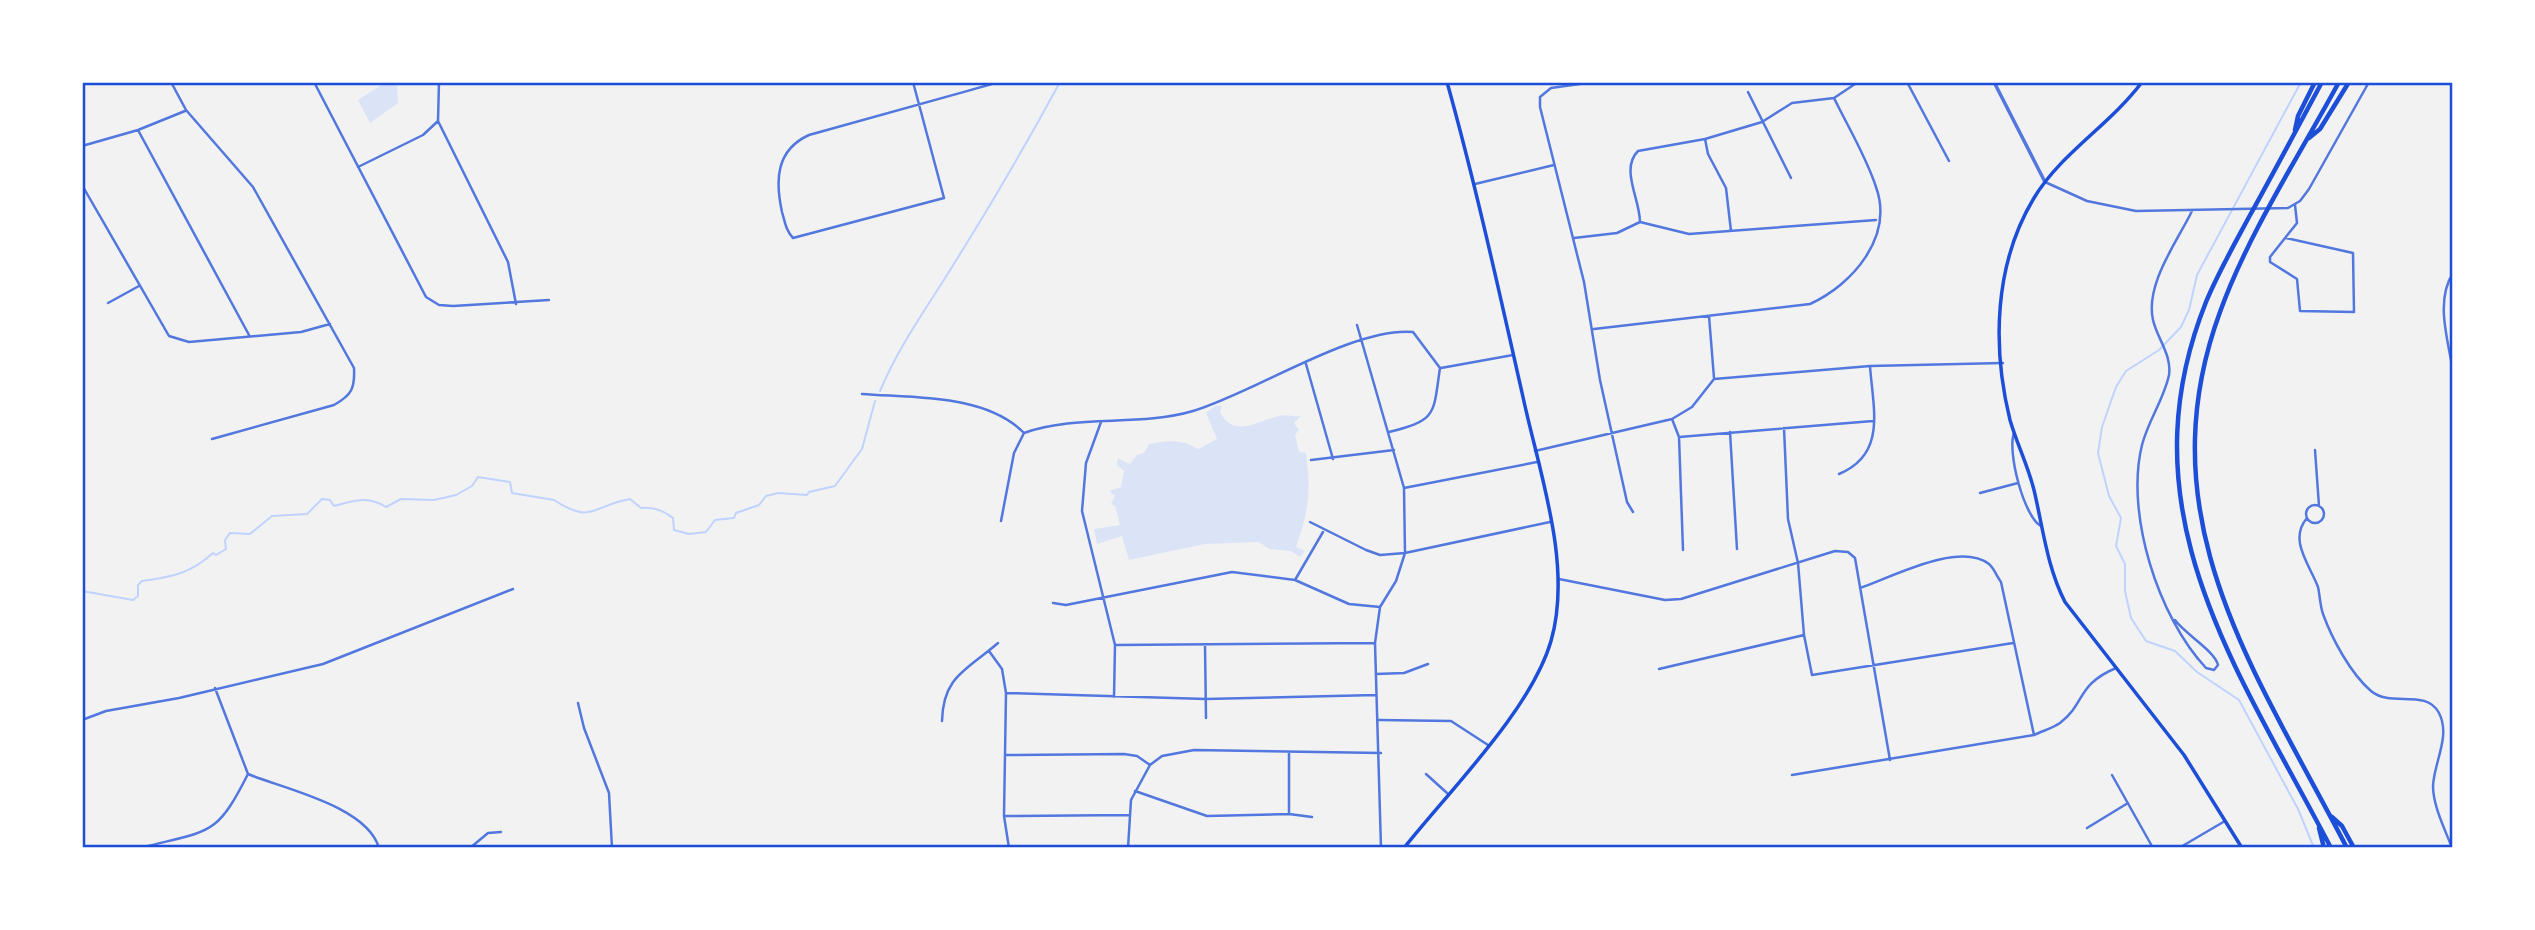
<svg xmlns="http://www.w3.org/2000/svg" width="2535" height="930" font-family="Barlow,sans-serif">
<rect width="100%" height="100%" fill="#f2f2f2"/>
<path fill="#dbe4f7" d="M386,82H397L398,103L370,123L358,100Z
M1215,406H1222L1220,412C1234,439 1257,421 1279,416C1286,414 1293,417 1301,416L1294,423L1299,430L1295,435L1299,452L1306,453C1311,491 1309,510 1296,547L1305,551L1300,557L1291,551L1269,549L1259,542L1205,544L1129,560L1122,536L1097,544L1094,529L1120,525L1115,506L1111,504L1115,496L1109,491L1121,487L1124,471L1117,465L1118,458L1130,464L1137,455L1144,453L1149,444C1167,440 1183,439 1198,449L1217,439L1206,413Z"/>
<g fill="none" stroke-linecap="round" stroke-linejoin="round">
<path stroke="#bfd3fe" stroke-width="2" d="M2301,82L2197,275L2189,310L2181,327L2159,350L2126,371L2116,387L2102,427L2098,453L2109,496L2121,518L2116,546L2125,564V591L2131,618L2146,641L2175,651L2197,672L2239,700L2298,809L2314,848
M880,391C900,344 926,309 952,267C990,206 1026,145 1060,82
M82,591L133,600L138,596V585L142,581C173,577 191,573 213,553L216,555L226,549L225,540L230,533L250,534L272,516L307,514L322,499L330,500L334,506C354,501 367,495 386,507L401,499L434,500L456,495L472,486L478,477L510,482L512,493L554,500C593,525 591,506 630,499L641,508C653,507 663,510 673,518L674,530L689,534L706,532L715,520L734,518L736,513L759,505L766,496L778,493L807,495L809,492L835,486L862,449L875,401"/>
<path stroke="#5277de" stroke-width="2.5" d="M171,82L186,110L253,187L354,368C355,388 352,395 334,405L212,439
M314,82L426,297L439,305L453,306L549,300
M913,82L944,198L793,238C786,231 785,222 782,212C775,180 776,150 809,135C873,117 936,100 999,82
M1594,82L1551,88L1540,97V107L1584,282L1600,380L1627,502L1633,512
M1907,82L1949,161
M1748,92L1791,178
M438,121L508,262L516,304
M138,130L249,335
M1705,139L1708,154L1726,188L1731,231
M82,146L138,130L185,111
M358,167L423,135L438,121L439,82
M2045,182L2087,201L2136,211L2288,208L2300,201L2309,189L2369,82
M1475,184L1554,165
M82,185L169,336L189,342L301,332L330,324
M1640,222C1640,199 1620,169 1638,151L1705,139L1762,122L1792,103L1834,98L1858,82
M1640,222L1689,234L1876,220
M1574,238L1617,233L1640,222
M2286,238L2353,253L2354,312L2300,311L2297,279L2270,262V257L2297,223L2295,205
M2453,273C2435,301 2448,340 2453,371
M108,303L139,286
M1709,316L1714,378
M1357,325L1404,488L1405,553L1396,581L1380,607L1375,643L1381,848
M1594,329L1810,304C1852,285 1894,237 1876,187C1866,156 1848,127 1834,98
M1306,364L1333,459
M1441,368L1513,355
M862,394C914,398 986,394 1024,433
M1672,419L1679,437L1683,550
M1101,422L1086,463L1082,511L1115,645L1114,697
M1784,428L1788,519L1798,563L1804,635L1812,675L2013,643
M1730,432L1737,549
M2014,433C2007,452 2024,517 2041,526
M1679,437L1873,421
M2315,450L2319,506
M1535,451L1672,419L1692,407L1714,379L1870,366L2003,363
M1311,460L1394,450
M1839,474C1887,454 1873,409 1870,366
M1404,488L1537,462
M1980,493L2018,483
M2306 514a9 9 0 1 1 18 0a9 9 0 1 1-18 0Z
M2307,518C2288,540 2310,565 2318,587C2320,596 2320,605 2323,614C2332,639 2351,674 2371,691C2391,708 2426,688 2439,713C2451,736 2434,762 2433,786C2433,806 2445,829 2452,848
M1001,521L1014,453L1024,433C1077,414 1139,427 1193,411C1254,393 1352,327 1413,332L1440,368C1433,414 1438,420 1389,432
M1310,522L1366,550L1380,555L1405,553L1550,522
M1559,579L1665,600L1681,599L1835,551L1848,552L1855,558L1890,760
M1295,580L1323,532
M1860,588C1892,577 1959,541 1989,564C1994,568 1997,577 2001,582L2034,735
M1053,603L1066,605L1232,572L1295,580L1349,604L1380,607
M2175,620C2185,634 2215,651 2218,665L2214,670L2206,668C2158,617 2125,513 2142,445C2148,421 2164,399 2169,375C2172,355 2157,338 2153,320C2145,284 2177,242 2192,211
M1116,645L1375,643
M1205,645L1206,718
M989,651L1002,669L1006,693L1004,816L1009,848
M1659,669L1804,635
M1376,674L1404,673L1428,664
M215,688L248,774C284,789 367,806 379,848
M1006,693L1206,699L1376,695
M578,703L584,728L609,793L612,848
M82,720L106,711L179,698L323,664L513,589
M1379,720L1451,721L1488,745
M942,721C943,676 967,670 998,643
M1005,755L1124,754L1137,756L1150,765
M1426,774L1447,793
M1792,775L2034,735C2042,731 2053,728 2060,723C2086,703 2076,685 2116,668
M2112,775L2153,848
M1135,791L1207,816L1289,814L1312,817
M1289,813V753
M1006,816L1129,815
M2087,828L2128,803
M148,846C212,830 217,835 248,774
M470,848L488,833L501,832
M1128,848L1131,800L1150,765L1162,756L1194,750L1381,753
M1975,848H1996
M2179,848L2225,821"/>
<path stroke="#5277de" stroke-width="3.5" d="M1994,82L2045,182"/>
<path stroke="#1d4ed8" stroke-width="3.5" d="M2142,82C2110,125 2061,153 2034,198C1994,264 1992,347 2010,420C2017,444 2028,466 2034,490C2043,528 2047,567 2065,602L2184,755L2242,848
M1404,848C1449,791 1531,710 1551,641C1573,565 1539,472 1523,397C1499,291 1476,186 1447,82"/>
<path stroke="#1d4ed8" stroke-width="4.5" d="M2322,82C2298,127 2274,172 2249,217C2234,245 2218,273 2206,302C2122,512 2238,669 2331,848
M2339,82C2299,156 2248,234 2220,312C2144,519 2256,672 2347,848
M2295,130L2298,116L2315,82
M2309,138L2320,129L2349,82
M2332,817L2342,826L2354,848
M2319,828L2324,848"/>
</g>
<rect width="2535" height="930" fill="none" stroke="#ffffff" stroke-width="168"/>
<rect x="84" y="84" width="2367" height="762" fill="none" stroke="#1d4ed8" stroke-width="2.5"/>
</svg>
